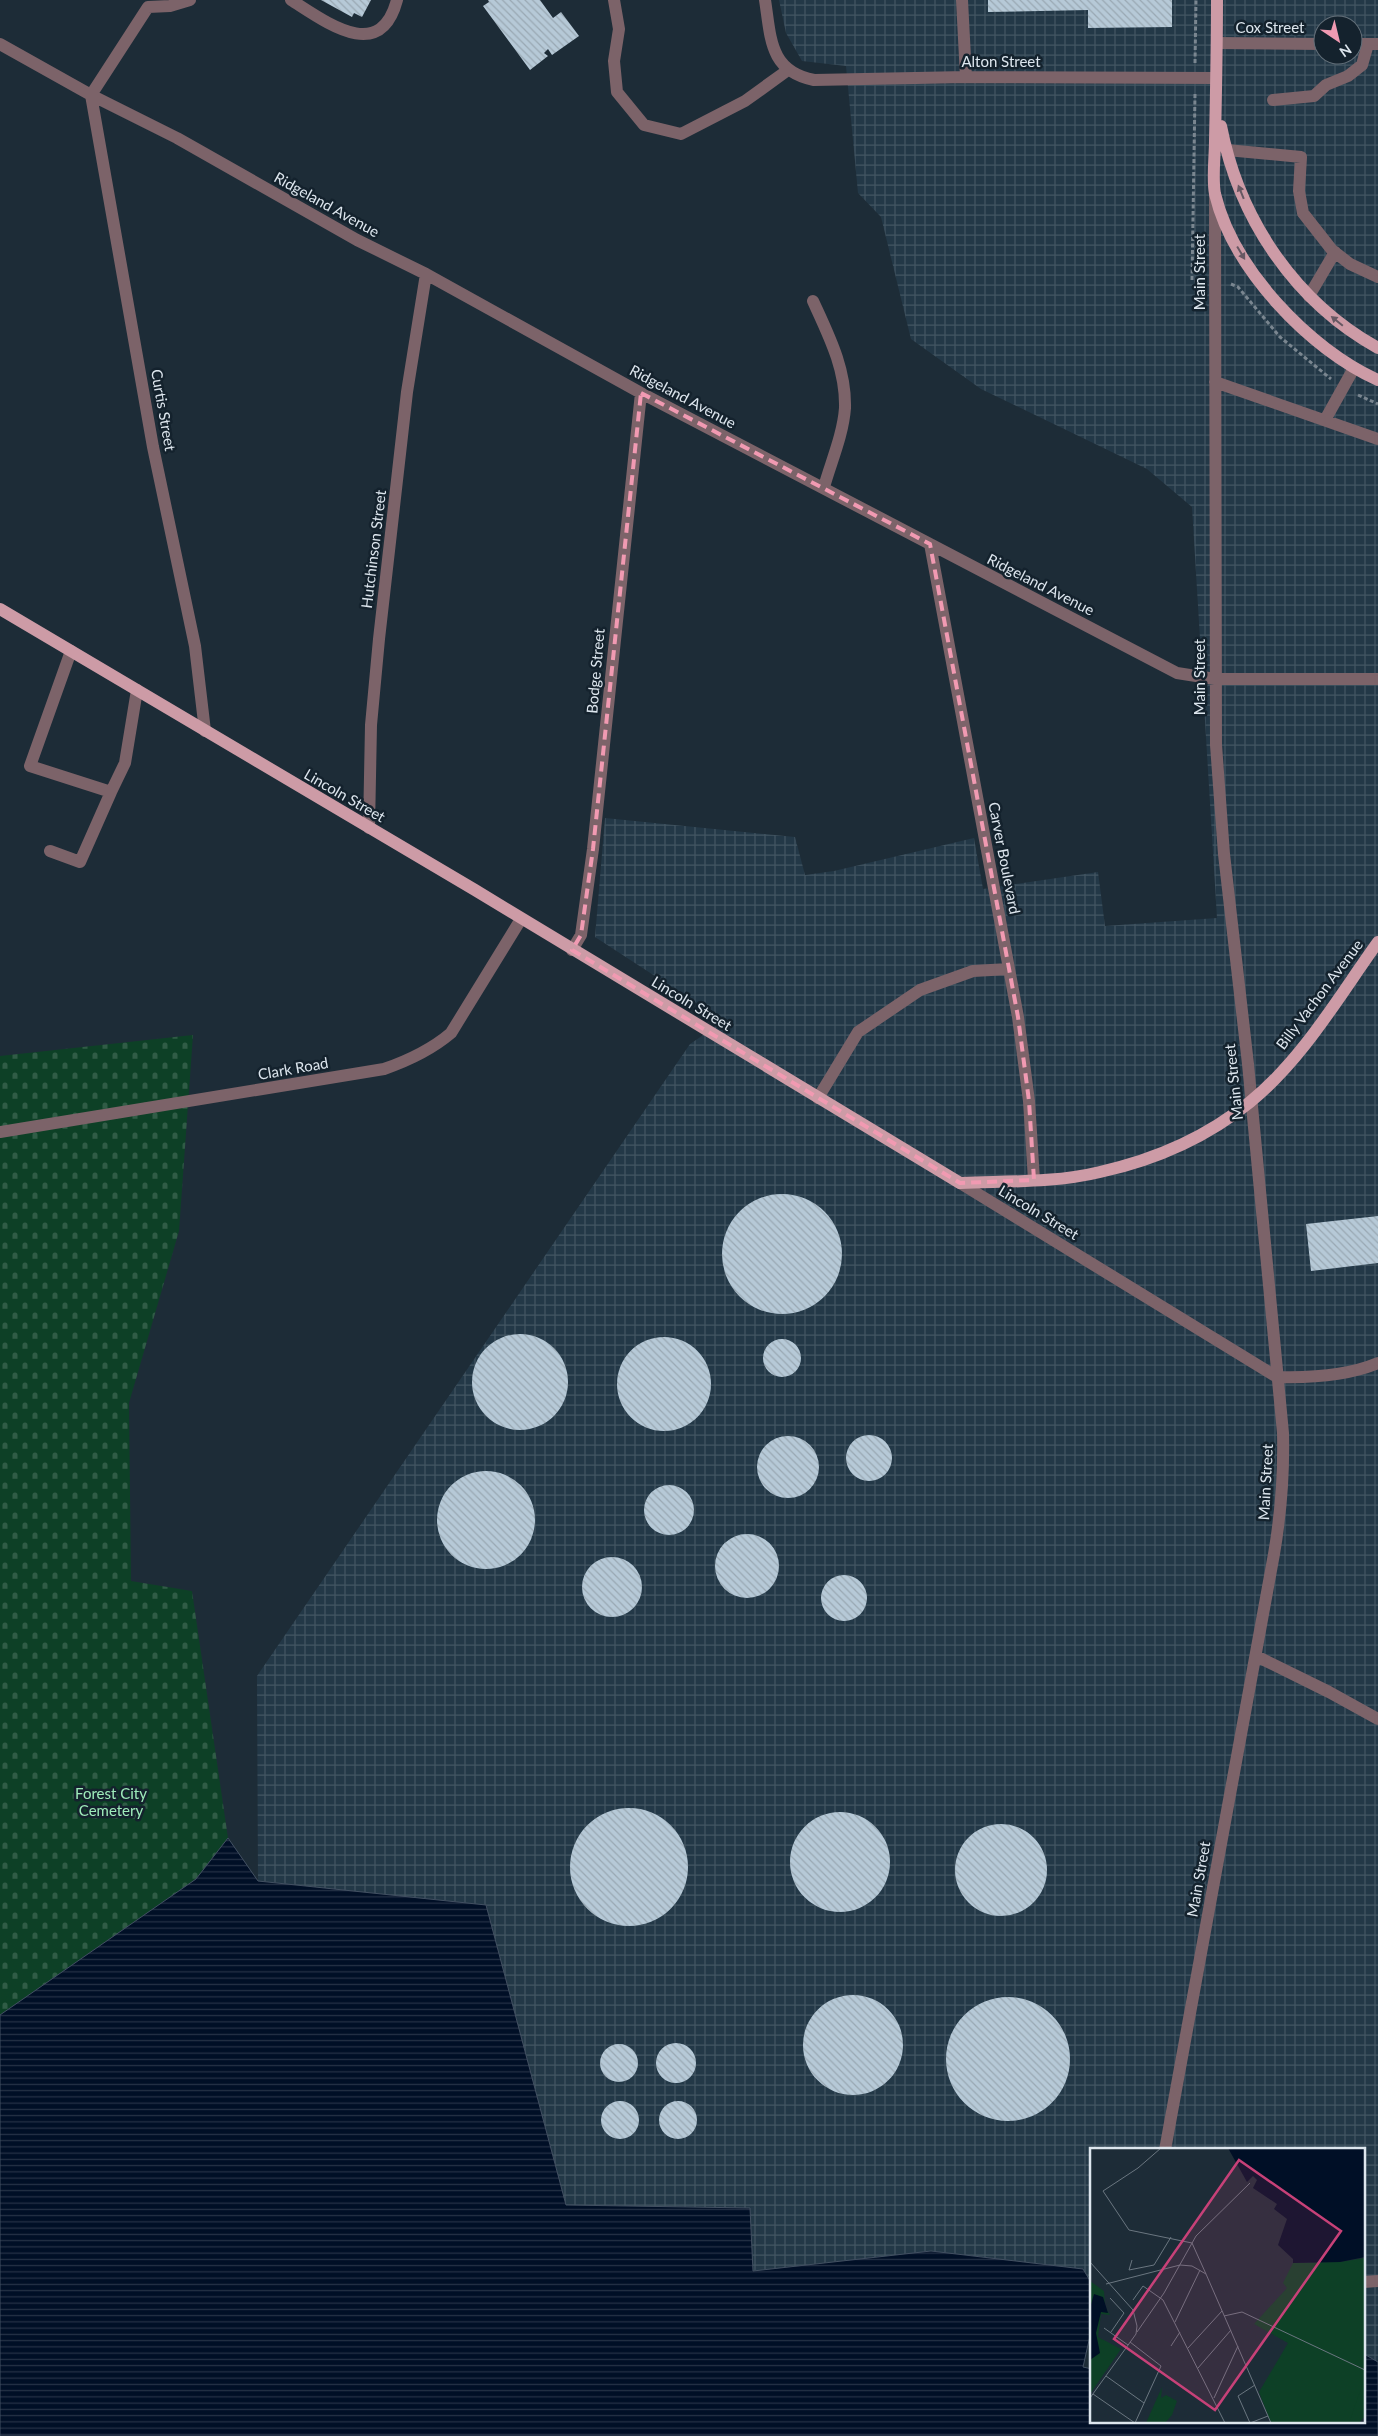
<svg xmlns="http://www.w3.org/2000/svg" width="1378" height="2436" font-family="Lato,sans-serif">
<defs>
<pattern id="industrial-grid" width="8" height="8" patternUnits="userSpaceOnUse" patternTransform="scale(1.25)"><rect width="8" height="8" fill="#233847"/><path d="M0 4h8M4 0v8" fill="none" stroke="#425562"/></pattern>
<pattern id="cemetery-stones" width="16" height="16" patternUnits="userSpaceOnUse" patternTransform="scale(1.25)"><rect width="16" height="16" fill="#0d4026"/><path d="M2 7V4a2 2 0 0 1 4 0v3zM10 15v-3a2 2 0 0 1 4 0v3z" fill="#305c46"/></pattern>
<pattern id="water-rules" width="6" height="5" patternUnits="userSpaceOnUse" patternTransform="scale(1.25)"><rect width="6" height="5" fill="#000f26"/><path d="M0 2.5h6" fill="none" stroke="#253246"/></pattern>
<pattern id="building-back-hatch" width="6" height="6" patternUnits="userSpaceOnUse" patternTransform="scale(1.25)"><rect width="6" height="6" fill="#b6c9d7"/><path d="M-1 5l2 2M0 0l6 6M5-1l2 2" fill="none" stroke="#99a8b3"/></pattern>
</defs>
<rect width="100%" height="100%" fill="#1d2c37"/>
<path fill="url(#industrial-grid)" fill-rule="evenodd" d="M779,0H1378V2362L1364,2354V2150H1092V2284L1083,2269L931,2251L753,2271L749,2208L566,2205L486,1905L258,1881L257,1676L690,1044L724,1021L595,937L605,818L795,837L805,875L834,871L974,838L983,889L1098,872L1105,926L1217,918L1192,507L1147,469L981,389L911,339L881,217L858,193L846,66L802,61L786,33ZM1323,25H1353V55H1323Z"/>
<path fill="url(#cemetery-stones)" d="M193,1035L179,1231L129,1403L131,1581L192,1591L228,1838L196,1879L0,2015V1056Z"/>
<path fill="url(#water-rules)" stroke="#425062" d="M228,1838L258,1881L486,1905L566,2205L750,2208L753,2271L931,2251L1083,2269L1092,2284V2327L1083,2367L1092,2369V2422H1364V2354L1378,2362V2436H0V2015L196,1879Z"/>
<path fill="url(#building-back-hatch)" d="M321,0H371L362,17L354,13L352,17Z
M488,0H540L553,18L561,12L579,36L552,55L548,49L544,53L548,56L530,70L483,6L489,2Z
M988,0H1172V27L1088,28V10L988,12Z
M722 1254a60 60 0 1 1 120 0a60 60 0 1 1-120 0Z
M1378,1216V1263L1311,1271L1306,1224Z
M472 1382a48 48 0 1 1 96 0a48 48 0 1 1-96 0Z
M617 1384a47 47 0 1 1 94 0a47 47 0 1 1-94 0Z
M763 1358a19 19 0 1 1 38 0a19 19 0 1 1-38 0Z
M846 1458a23 23 0 1 1 46 0a23 23 0 1 1-46 0Z
M757 1467a31 31 0 1 1 62 0a31 31 0 1 1-62 0Z
M437 1520a49 49 0 1 1 98 0a49 49 0 1 1-98 0Z
M644 1510a25 25 0 1 1 50 0a25 25 0 1 1-50 0Z
M715 1566a32 32 0 1 1 64 0a32 32 0 1 1-64 0Z
M582 1587a30 30 0 1 1 60 0a30 30 0 1 1-60 0Z
M821 1598a23 23 0 1 1 46 0a23 23 0 1 1-46 0Z
M570 1867a59 59 0 1 1 118 0a59 59 0 1 1-118 0Z
M790 1862a50 50 0 1 1 100 0a50 50 0 1 1-100 0Z
M955 1870a46 46 0 1 1 92 0a46 46 0 1 1-92 0Z
M803 2045a50 50 0 1 1 100 0a50 50 0 1 1-100 0Z
M946 2059a62 62 0 1 1 124 0a62 62 0 1 1-124 0Z
M656 2063a20 20 0 1 1 40 0a20 20 0 1 1-40 0Z
M600 2063a19 19 0 1 1 38 0a19 19 0 1 1-38 0Z
M601 2120a19 19 0 1 1 38 0a19 19 0 1 1-38 0Z
M659 2120a19 19 0 1 1 38 0a19 19 0 1 1-38 0Z"/>
<g fill="none" stroke-linecap="round" stroke-linejoin="round">
<path stroke="#7a8690" stroke-width="3" stroke-dasharray="4 2.5" stroke-linecap="butt" d="M1195,63L1196,0
M1195,94L1192,280L1200,281
M1231,284L1238,287L1280,337L1331,379
M1358,395L1378,404"/>
<path stroke="#7c6369" stroke-width="12" d="M291,0C326,22 380,64 397,0
M614,0L619,29L614,61L617,92L644,125L681,134L745,101L788,70
M765,0C771,38 769,71 814,80L966,77L1216,78
M962,0L966,77
M148,7L91,95L153,447L195,646L205,731
M148,7L170,6L190,0
M1217,43L1323,44
M0,44L91,95L177,138L357,240L426,274L641,393L1177,673L1215,679H1378
M1353,44H1378
M1273,100L1314,96L1326,85L1348,76L1362,65L1368,44
M1227,150L1301,157L1299,191L1303,213L1332,250L1350,264L1378,277
M1309,296L1335,252
M813,301C829,336 846,369 845,408C843,435 831,462 824,487
M1215,382L1378,439
M1325,420L1354,368
M930,544L1018,1017L1029,1101L1034,1180
M71,651L30,766L111,792L125,763L137,690
M369,828L371,725L379,639L407,392L426,274
M50,851L80,862L111,792
M572,950L581,935L593,849L641,393
M818,1098L858,1032L920,990L973,971L1009,969
M0,1132L384,1069C410,1060 431,1050 451,1033L521,919
M960,1183L1277,1377C1311,1378 1347,1376 1378,1363
M1256,1656L1329,1692L1378,1719
M1165,2150L1274,1554C1281,1513 1284,1474 1283,1433L1248,1064L1224,854L1216,745L1215,196
M1364,2282L1378,2281"/>
<path stroke="#cd9ba6" stroke-width="12" d="M1217,0C1217,47 1216,94 1215,141C1215,157 1212,178 1215,194C1233,269 1309,349 1378,380
M1221,126C1239,219 1295,302 1378,348
M0,609L475,890L960,1183C1006,1181 1055,1183 1100,1172C1154,1160 1207,1137 1250,1102C1303,1059 1339,996 1378,942"/>
</g>
<defs><path id="oneway-solid" d="M-6-.8H1V-3.2L6.5 0L1 3.2V.8H-6Z" transform="scale(1.25)"/></defs>
<g fill="#675863">
<use href="#oneway-solid" transform="translate(1241 192) rotate(-112)"/>
<use href="#oneway-solid" transform="translate(1241 253) rotate(59)"/>
<use href="#oneway-solid" transform="translate(1337 321) rotate(-141)"/>
</g>
<path fill="none" stroke="#f19ab2" stroke-width="4" stroke-dasharray="10 6" stroke-linejoin="round" d="M641,393L930,544L1018,1017L1029,1101L1034,1180L960,1183L572,950L581,935L593,849Z"/>
<g text-anchor="middle" dominant-baseline="central" stroke-width="5" stroke-linejoin="round" paint-order="stroke">
<g font-size="15" fill="#dde6ee" stroke="#14222d">
<text x="1270" y="27">Cox Street</text>
<text x="1001" y="61">Alton Street</text>
<text transform="translate(327 204) rotate(29)">Ridgeland Avenue</text>
<text transform="translate(1199 272) rotate(-90)">Main Street</text>
<text transform="translate(683 396) rotate(28)">Ridgeland Avenue</text>
<text transform="translate(164 410) rotate(80)">Curtis Street</text>
<text transform="translate(373 549) rotate(-83)">Hutchinson Street</text>
<text transform="translate(1041 584) rotate(27)">Ridgeland Avenue</text>
<text transform="translate(595 671) rotate(-85)">Bodge Street</text>
<text transform="translate(1199 677) rotate(-90)">Main Street</text>
<text transform="translate(345 795) rotate(30)">Lincoln Street</text>
<text transform="translate(1005 858) rotate(79)">Carver Boulevard</text>
<text transform="translate(1319 994) rotate(-53)">Billy Vachon Avenue</text>
<text transform="translate(692 1003) rotate(31)">Lincoln Street</text>
<text transform="translate(293 1068) rotate(-10)">Clark Road</text>
<text transform="translate(1233 1082) rotate(-96)">Main Street</text>
<text transform="translate(1039 1212) rotate(31)">Lincoln Street</text>
<text transform="translate(1265 1482) rotate(-87)">Main Street</text>
<text transform="translate(1198 1879) rotate(-80)">Main Street</text>
</g>
<g font-size="15" fill="#9eebba" stroke="#14222d">
<text x="111" y="1793">Forest City<tspan x="111" dy="17">Cemetery</tspan></text>
</g>
</g>
<g transform="translate(1090 2148)">
<rect width="275" height="275" fill="#1d2c37"/>
<path d="M275,229V268L269,275H236L258,271ZM72,239L71,250L76,247L87,253L82,267L75,275H56Z" fill="#0d4026"/>
<path d="M275,110V229L259,275H181L169,244L198,195L164,176L197,140L193,135L203,115L250,114ZM0,133L14,143L15,159L20,167L11,166L8,189L31,201L0,246Z" fill="#0d4026"/>
<path d="M138,0H275V109L250,114L203,115V111L188,97L197,71L184,61L187,56L163,40L167,32L163,28L157,34ZM4,146L13,149L18,165L11,164L6,185L10,205L0,212V160Z" fill="#000f26"/>
<path fill="none" stroke="#6a7680" stroke-width="1" d="M71,0L48,20L13,43L39,82L102,95L116,126M42,112L39,122L64,117L81,89M0,114L43,162L47,178L46,186L0,250M16,136L90,117L102,118L116,126L181,275M20,150L34,165L21,184M43,152L53,138L73,152L135,275M134,168L152,164L275,222M85,174L110,122M14,180L38,197M47,184L74,145L106,88L160,35M40,194L71,218L45,275M81,198L90,184M98,200L132,163M108,220L141,182M16,228L54,255M3,246L45,275M124,250L148,198M160,275L148,248L165,237M160,275L178,268"/>
<path fill="#c74178" fill-opacity="0.15" stroke="#c74178" stroke-width="2.5" d="M149,12L251,83L125,262L24,191Z"/>
<rect width="275" height="275" fill="none" stroke="#dde6ee" stroke-width="2.5"/>
</g>
<g transform="translate(1338 40) rotate(145)"><circle r="24" fill="#14222d" stroke="#64707a"/>
<path d="M0-4L9 19L0 12L-9 19Z" fill="#f19ab2"/>
<text y="-8" font-size="14" font-weight="bold" text-anchor="middle" fill="#dde6ee">N</text>
</g>
</svg>
